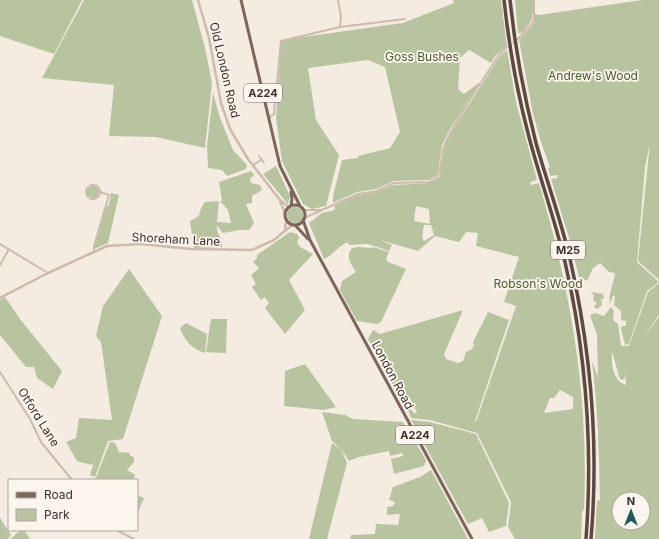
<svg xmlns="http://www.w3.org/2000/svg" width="659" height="539" font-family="Inter,sans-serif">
<rect width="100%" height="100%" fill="#f4ebe1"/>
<path fill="#b8c4a0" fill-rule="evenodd" d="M0,0H82L54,54L0,36Z
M84,0H192L205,48L212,83L205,148L156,137L109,136L114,85L42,78Z
M453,0H501L507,47L496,55L491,63L469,50L460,58L458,89L464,94L480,82L451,128L442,145L438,174L430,180L394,181L376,189L357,192L333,203V196L342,160L358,158V156L390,148L400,132L385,67L368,60L308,68L316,120L339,155L326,206L312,209L303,204L282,161L276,118L281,40L403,23L454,3Z
M515,0H534L532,20L522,33H518Z
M642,0H659V280L638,261L650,143L645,167L637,262L659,282L647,291L629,344L625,345L621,328L622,326H626V321L621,320V311L614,305L615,295L613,296L610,304C608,292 614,284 615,273L609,272L600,263L593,268L587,281L579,277L570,241L551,179L557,178V175L550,176L548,168L550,167L542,145L533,114L519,40L535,22V14L539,15Z
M507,50L516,102L537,180L530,182L531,185L539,183C571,292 589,394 584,509L582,512L581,539H515L508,527L511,502L477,433L430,420L411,418L406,404L414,413H417L410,398L402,402L368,339L373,330L380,334L463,310L444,354L446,359L458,363L463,361L466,352L472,349L474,345L473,342L488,312L509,320L475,421L476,422L516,306L504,302L519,257L476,246L478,233L466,232L459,242L435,236L418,251L380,240L392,245L389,251L368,244L349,245L348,242C336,247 334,255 324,259L309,223L322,213L335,210L334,206L358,195L377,192L394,185L430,183L439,177L445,146L452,131L499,57ZM416,206L429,209L430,224L414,221ZM424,225H431L434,235L424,241L422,237ZM560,390L573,397V409L544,413L550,398H554Z
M213,93L220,118L233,150L247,165L246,169L227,176L222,170L208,168L207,146Z
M276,166L290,196L288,204L263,174Z
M251,171L254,175L250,179L251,183L260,185L262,190L252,196V203L246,204L254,223L249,230H239L223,233L217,226C216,234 223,238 222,247L194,248L190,221L199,216L201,208L205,202L219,201L217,222L231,223L228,210L220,201H222L219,182Z
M87 192a6 6 0 1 1 12 0a6 6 0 1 1-12 0Z
M111,193L119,195L108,243L94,249L106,207L109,205Z
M287 215a8 8 0 1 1 16 0a8 8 0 1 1-16 0Z
M290,232L297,234L299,237L297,243L300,247L313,254L289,280L305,310L285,334L265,308L269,303L265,297L261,300L252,287L256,284L251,275L259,268L253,262L257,258V255Z
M359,247L371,248L373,247L389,252L386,259L388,262L406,269L381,322L377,324L357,321L340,290L342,281L356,272C351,263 345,258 352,248Z
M129,269L162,316L123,439L108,441L95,477L90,475L94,462L92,465L77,461L66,442L76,438L79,418L112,420L101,342L96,336L103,306Z
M659,283V315L643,338L659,317V539H595L597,501L600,500C599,454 598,408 592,361L598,377L597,335L590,315L595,313L604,316L611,307L614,311L613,320L618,324L621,346H629L648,292ZM612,351L619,377L622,380L625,378V370L626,385C613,381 611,364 612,351ZM619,499H643V523H619Z
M591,292L603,294L604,299H601L602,305L597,309L594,307L597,303L593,300L594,295Z
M5,297L20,319L62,371L53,389L37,378L34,367H26L0,335V300Z
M211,319H227L226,353L206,352Z
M186,323L207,334L205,353C193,350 184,340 180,328Z
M305,364L336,407L324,410L284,406L285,371Z
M322,412L345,415L353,419L403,422L426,460L424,466L394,474L391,459L403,456L402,453L390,456L389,451L359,457L349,461L341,449L332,441Z
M411,420L430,422L476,434L509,503L506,526L489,532L482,518L468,524Z
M110,442L115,443L119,452L130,453V456L134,457V462L127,470L135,475L133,480H95Z
M332,443L341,449L347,463L327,539H309Z
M431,470L468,539H350L351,535L375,534L376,524L398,525L400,514L387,515V507L393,506L395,502L389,500L393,487L420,477Z
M137,495L144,498L137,514Z
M0,518L11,535L8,539H0Z
M21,530H24L30,539H10Z"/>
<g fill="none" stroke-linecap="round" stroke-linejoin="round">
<path stroke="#cfc6bd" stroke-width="2" stroke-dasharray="2 1" stroke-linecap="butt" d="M505,49L515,41"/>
<path stroke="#cdbbac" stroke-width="2" d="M340,27L405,19
M518,39L534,21V0
M269,118L274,114L281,41L340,27L341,16L338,0
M259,156L264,163
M253,165L261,160
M86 192a7 7 0 1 1 14 0a7 7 0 1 1-14 0Z
M304,210H320
M304,218L358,194L377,191L394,183L430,182C445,174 439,157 445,144C459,113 480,85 498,56L505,49
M0,244L48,273
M94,252V246L109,195L100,192
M0,265L9,249
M0,372L30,419L41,442L72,480
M116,530L134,539"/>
<path stroke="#cdbbac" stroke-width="2.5" d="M198,0L209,38L221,103L230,129L248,159L280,200L289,207
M280,201L285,213
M285,230L286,221
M0,298L48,273L107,246L141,244L191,249L252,250L274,240L292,225"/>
<path stroke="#7d675c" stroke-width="3" d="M241,0L280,166L300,206
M285 215a10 10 0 1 1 20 0a10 10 0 1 1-20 0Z
M291,206L292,199L291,192
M303,220L310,240L472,539
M295,225L308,239"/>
<path stroke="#5c4a42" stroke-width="3.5" d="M504,0C509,46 517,92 529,137C540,179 555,220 565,262C586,353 593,446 586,539
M510,0C515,48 524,96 536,143C547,182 561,220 570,259C591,351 599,445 591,539"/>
</g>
<g text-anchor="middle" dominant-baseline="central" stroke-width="3.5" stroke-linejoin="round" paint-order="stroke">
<g fill="#fbf5ee" stroke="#756b66" stroke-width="1">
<rect x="244" y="84" width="38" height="18" rx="3"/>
<rect x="551" y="241" width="34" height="18" rx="3"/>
<rect x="396" y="426" width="38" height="18" rx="3"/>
</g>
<g font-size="11" font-weight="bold" fill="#3b302b">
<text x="263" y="93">A224</text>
<text x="568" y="250">M25</text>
<text x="415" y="435">A224</text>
</g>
<g font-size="12" fill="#4a5a2e" stroke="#fbf5ee">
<text x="422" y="56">Goss Bushes</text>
<text x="593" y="75">Andrew's Wood</text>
<text x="538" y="283">Robson's Wood</text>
</g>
<g font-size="12" fill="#3b302b" stroke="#fbf5ee">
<text transform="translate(225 70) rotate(77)">Old London Road</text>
<text transform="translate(176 239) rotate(3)">Shoreham Lane</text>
<text transform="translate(393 375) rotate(62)">London Road</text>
<text transform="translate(39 417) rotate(58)">Otford Lane</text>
</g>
</g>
<rect x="8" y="479" width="130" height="52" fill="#fbf5ee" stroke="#aea6a0"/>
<rect x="16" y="492" width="20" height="6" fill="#7d675c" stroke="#aea6a0"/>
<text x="44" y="499" font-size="12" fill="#3b302b">Road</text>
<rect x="16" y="509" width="20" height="12" fill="#b8c4a0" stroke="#aea6a0"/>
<text x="44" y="519" font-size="12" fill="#3b302b">Park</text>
<g transform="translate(631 511)"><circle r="19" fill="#fbf5ee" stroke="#aea6a0"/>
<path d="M0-3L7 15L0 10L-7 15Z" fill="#1f5a5e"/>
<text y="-6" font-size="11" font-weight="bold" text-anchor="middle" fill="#3b302b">N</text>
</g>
</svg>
